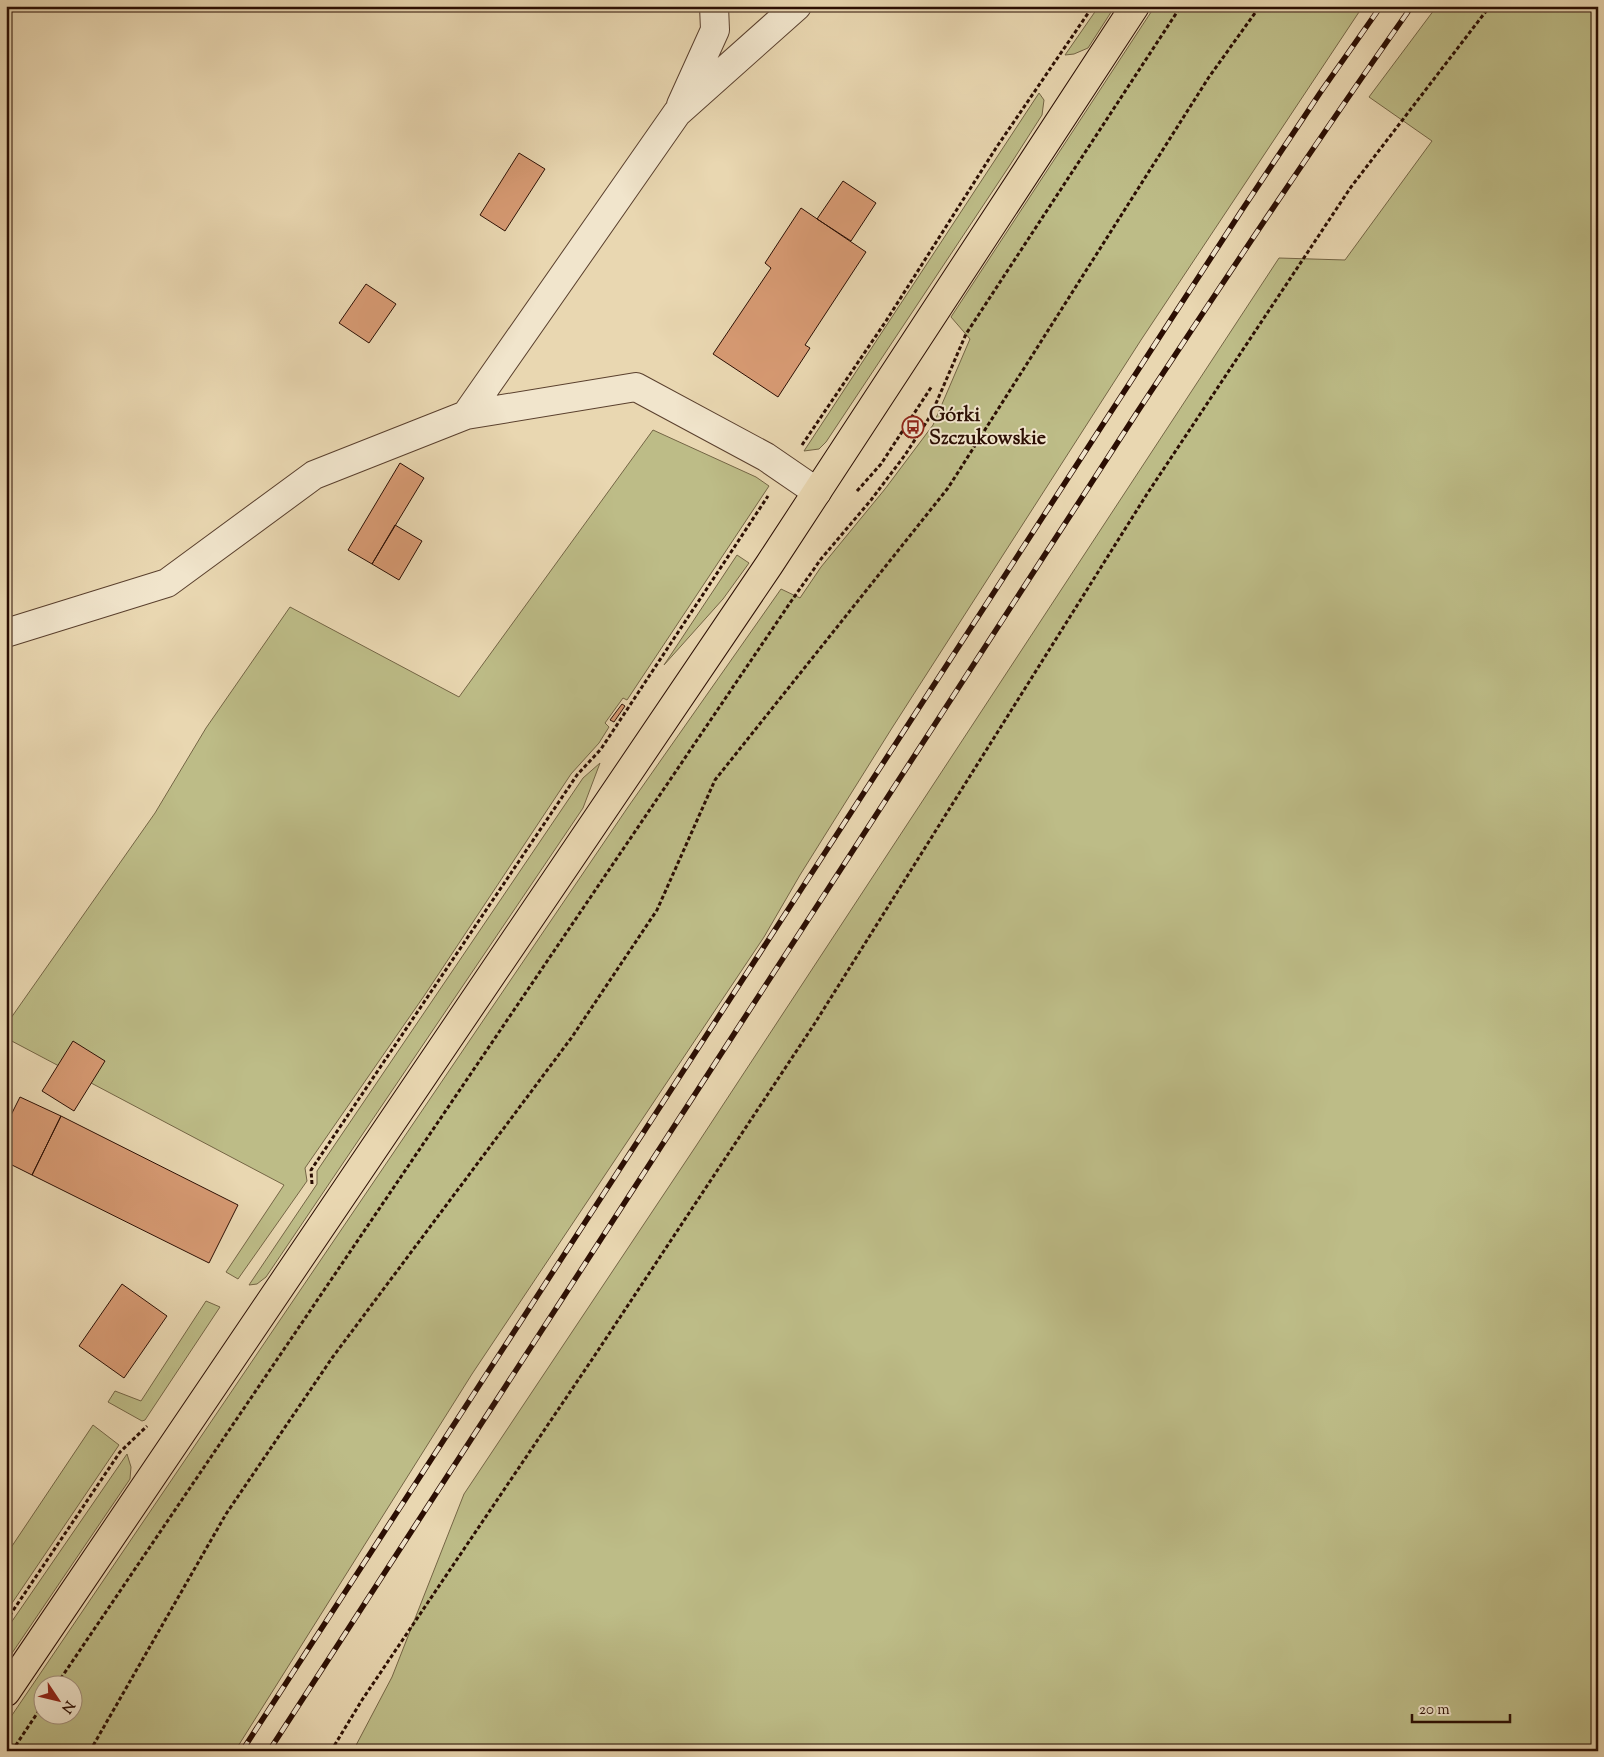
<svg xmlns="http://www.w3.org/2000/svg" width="1604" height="1757" font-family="'Sorts Mill Goudy',serif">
<rect width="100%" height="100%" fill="#e9d7b1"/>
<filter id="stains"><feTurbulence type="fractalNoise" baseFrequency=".004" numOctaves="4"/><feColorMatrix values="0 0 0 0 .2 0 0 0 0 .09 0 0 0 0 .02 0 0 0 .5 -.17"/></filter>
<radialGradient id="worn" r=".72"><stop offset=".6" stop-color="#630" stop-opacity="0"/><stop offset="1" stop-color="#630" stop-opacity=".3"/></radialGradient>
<path fill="#bdbc87" stroke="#746545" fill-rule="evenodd" d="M1099,6H1115L1088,48L1074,54L1065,55Z
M1155,6H1363L1141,340L892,728L800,875L764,937L472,1374L235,1751H6V1724L628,807L781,589L800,598L821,567L885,489L933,425L970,339L951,317ZM42,1684H72V1714H42Z
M1437,6H1598V1751H353L392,1677L464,1494L696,1146L1279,258L1345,260L1432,141L1369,97Z
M1039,93L1044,100L1042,115L1010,165L826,442L819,449L804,451Z
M653,430L756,477L769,486L627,700L623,698L605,723L609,727L599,743L571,774L424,996L305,1168L307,1181L238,1279L226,1272L284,1185L6,1038V1025L155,813L206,728L290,607L459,697Z
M737,555L749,563L723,599L664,665Z
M600,763L583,808L266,1277L257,1284L249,1285L317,1184V1171L583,778Z
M206,1301L220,1307L145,1420L142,1421L108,1402L115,1391L141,1401Z
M93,1425L119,1445L6,1612V1555Z
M127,1454L131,1467L130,1479L6,1662V1630Z"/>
<path fill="#d79a73" stroke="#2b0e03" d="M519,153L545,169L505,231L480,215Z
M843,181L876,203L851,241L817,219Z
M801,208L866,252L805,345L810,348L778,397L713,354L771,268L765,263Z
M366,284L396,304L369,343L339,323Z
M916,418L920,421L909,438L905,435Z
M400,463L424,478L372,564L348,550Z
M395,525L422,541L399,580L372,564Z
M622,704L625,706L614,722L610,720Z
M73,1041L105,1061L74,1111L42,1091Z
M20,1097L61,1116L32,1175L6,1162V1125Z
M61,1116L238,1205L209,1263L32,1175Z
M122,1284L167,1316L124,1378L79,1346Z"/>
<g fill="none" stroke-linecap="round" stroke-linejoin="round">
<g stroke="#5a402e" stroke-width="30">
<path id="minor" d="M797,6L677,113L466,415L636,387L766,457L817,492
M681,105L715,30L714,6
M6,633L167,583L314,475L466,415"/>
</g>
<g stroke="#2b0e03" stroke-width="30">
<path id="major" d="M6,1692L769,565L1135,6"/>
</g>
<path stroke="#2b0e03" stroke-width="3" stroke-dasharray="4 2.5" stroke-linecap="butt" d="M802,445L886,321L996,148L1093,6
M857,491L881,464L932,386
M312,1184L311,1170L577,775L601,749L768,496
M6,1621L120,1452L147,1426
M57,1684L792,600L821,559L871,500L905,455L931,415L966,334L1181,6
M12,1751L42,1706
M90,1751L226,1514L332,1358L572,1037L657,910L715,780L948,488L1209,77L1260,6
M331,1751L362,1700L593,1358L815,1023L1147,494L1351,187L1490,6"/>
<use href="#minor" stroke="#f1e5cc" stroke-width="28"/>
<use href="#major" stroke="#e9d7b1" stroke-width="28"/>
<g stroke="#2b0e03" stroke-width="5.5">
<path id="rail" d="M242,1751L1242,210L1320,93L1381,6
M269,1751L1138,411C1228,275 1318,139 1412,6"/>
</g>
<use href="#rail" stroke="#f1e5cc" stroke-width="4" stroke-dasharray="11" stroke-linecap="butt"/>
</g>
<defs>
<g id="bus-ring" transform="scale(1.125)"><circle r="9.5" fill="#f1e5cc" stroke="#8f2418" stroke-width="1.5"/><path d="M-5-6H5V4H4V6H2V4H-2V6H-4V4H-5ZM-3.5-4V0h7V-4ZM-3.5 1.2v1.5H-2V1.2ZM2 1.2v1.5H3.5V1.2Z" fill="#8f2418"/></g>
</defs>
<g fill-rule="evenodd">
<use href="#bus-ring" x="913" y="427"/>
</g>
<g text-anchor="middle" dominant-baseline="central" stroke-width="4" stroke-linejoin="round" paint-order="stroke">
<g font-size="20" font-weight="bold" fill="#2b0e03" stroke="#f1e5cc" text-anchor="start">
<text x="929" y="416">Górki<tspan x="929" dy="23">Szczukowskie</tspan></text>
</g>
</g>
<rect width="1604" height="1757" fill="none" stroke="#e9d7b1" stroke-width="25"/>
<rect x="8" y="8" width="1589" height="1742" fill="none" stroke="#2b0e03" stroke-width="2.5"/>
<rect x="12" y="12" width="1579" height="1732" fill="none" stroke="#2b0e03"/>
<g transform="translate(58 1700) rotate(125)"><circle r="24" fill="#f1e5cc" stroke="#a28f7c"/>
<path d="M0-4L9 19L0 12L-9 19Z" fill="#8f2418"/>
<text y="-8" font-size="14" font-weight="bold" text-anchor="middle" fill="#2b0e03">N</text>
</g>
<path d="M1412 1714v8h98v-8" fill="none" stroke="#2b0e03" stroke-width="2.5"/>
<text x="1419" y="1714" font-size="15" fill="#2b0e03" stroke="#f1e5cc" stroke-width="4" paint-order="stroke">20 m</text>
<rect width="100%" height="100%" filter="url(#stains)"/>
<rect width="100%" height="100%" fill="url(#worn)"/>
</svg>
